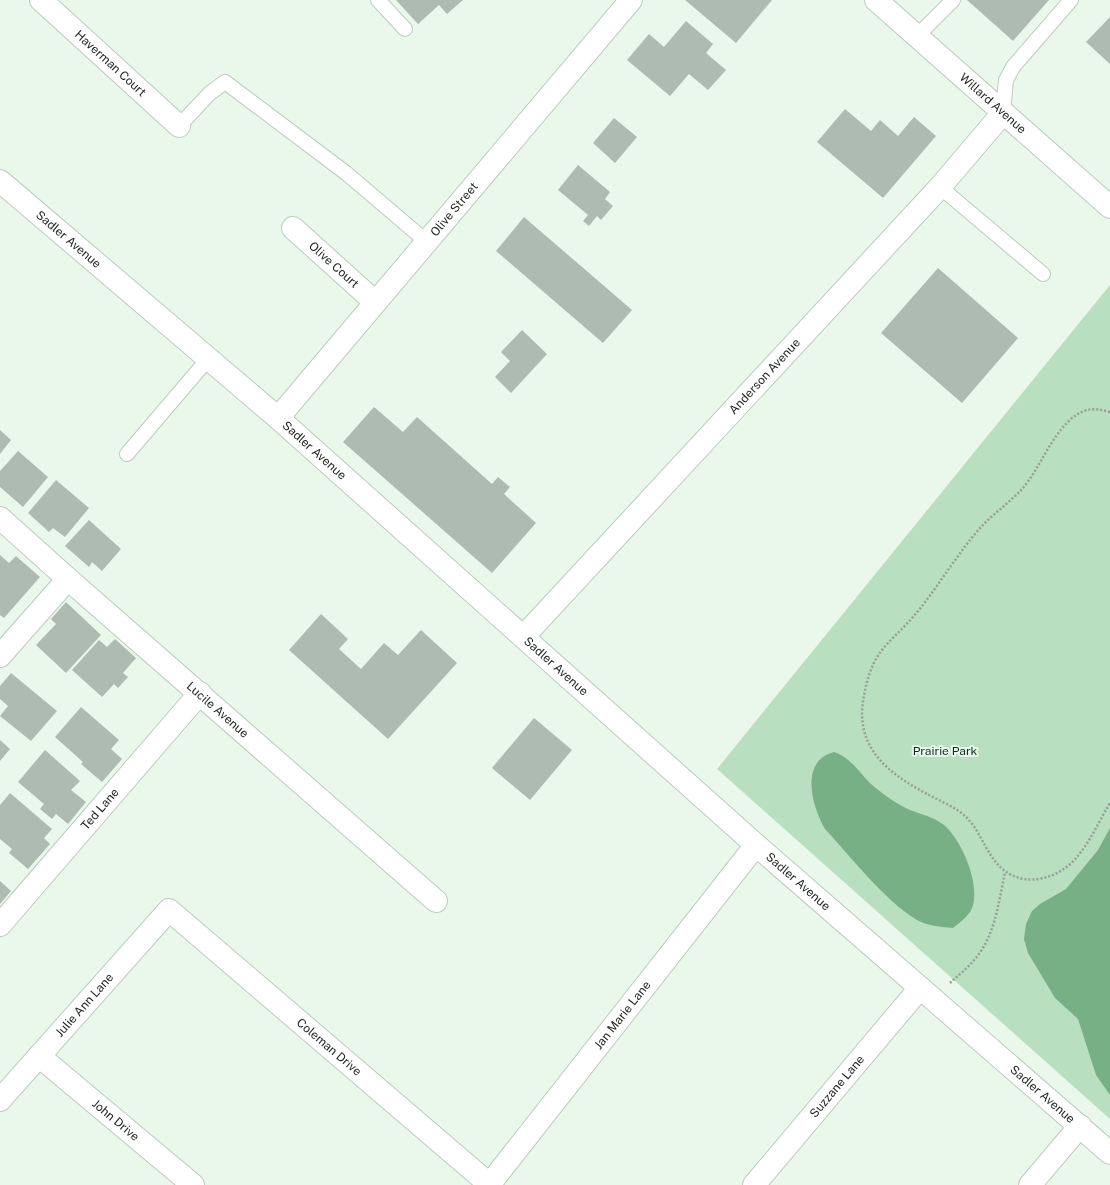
<svg xmlns="http://www.w3.org/2000/svg" width="1110" height="1185" font-family="'Public Sans',sans-serif">
<rect width="100%" height="100%" fill="#eaf8ec"/>
<path fill="#b9dfc1" d="M1110,285V1119L717,769Z"/>
<path fill="#78b085" d="M834,752C853,758 862,778 877,789C885,795 894,802 902,806C916,814 932,815 944,825C962,840 981,885 972,908C969,916 959,923 953,928C942,927 928,926 917,920C884,900 852,858 825,829C812,807 799,761 834,752Z
M1110,828V1095L1096,1075L1078,1019L1055,998L1028,953L1024,939L1026,924L1032,911L1040,904L1066,889L1098,850Z"/>
<path fill="#aebbb0" d="M396,0H463L447,14L439,5L418,24Z
M685,0H772L736,43Z
M967,0H1049L1013,41Z
M1110,17V64L1086,42Z
M686,21L713,44L706,53L726,70L708,90L689,74L670,96L627,60L649,34L664,47Z
M845,109L871,131L880,120L898,136L914,117L936,136L883,198L817,142Z
M614,118L637,137L615,163L593,143Z
M578,165L610,192L605,199L613,206L601,220L597,216L589,226L583,221L588,215L558,190Z
M524,217L632,310L603,343L496,251Z
M938,268L1018,338L962,403L881,333Z
M522,330L547,354L511,393L495,377L510,361L501,352Z
M374,407L403,432L417,417L492,484L498,477L510,487L504,494L536,523L492,573L343,442Z
M0,430L11,440L0,454Z
M18,451L48,477L23,507L0,487V471Z
M56,480L89,508L65,537L53,528L49,532L28,513Z
M89,520L121,549L102,571L92,562L89,567L65,546Z
M0,555L9,563L16,556L40,577L4,618L0,615Z
M66,602L101,635L66,673L36,645L56,624L51,619Z
M321,614L348,639L339,649L361,669L384,643L398,655L421,630L457,663L388,739L289,650Z
M115,639L136,658L123,673L128,677L118,688L114,684L102,697L72,670L99,640L107,647Z
M11,673L57,711L31,741L0,716L8,706L0,699V686Z
M81,707L119,740L111,749L122,759L102,782L81,764L83,762L55,737Z
M534,718L572,750L530,800L492,768Z
M0,740L10,749L0,761Z
M45,750L80,781L71,790L86,802L68,824L56,814L52,819L40,809L44,804L18,782Z
M10,793L52,829L44,838L50,844L28,869L9,853L12,849L0,839V805Z
M0,881L11,891L0,904Z"/>
<g fill="none" stroke-linecap="round" stroke-linejoin="round">
<g stroke="#bdcbc0" stroke-width="16">
<path id="service" d="M378,0L405,29
M916,37L953,0
M1003,113L1006,80L1013,67L1071,0
M179,126L210,93L225,82L346,173L427,242
M940,187L1043,274
M127,454L208,359"/>
</g>
<g stroke="#bdcbc0" stroke-width="24">
<g id="minor">
<path id="s1" d="M41,0L179,126"/>
<path id="s2" d="M876,0L1110,207"/>
<path id="s3" d="M0,181L278,418L756,845L1110,1153"/>
<path id="s4" d="M293,228L375,302"/>
<path id="s5" d="M278,418L631,0"/>
<path id="s6" d="M0,518L68,579L436,901"/>
<path id="s7" d="M524,636L940,187L1003,113"/>
<path d="M0,656L68,579"/>
<path id="s8" d="M0,925L200,693"/>
<path id="s9" d="M39,1056L193,1185"/>
<path id="s10" d="M0,1100L169,910L489,1184"/>
<path id="s11" d="M489,1185L756,845"/>
<path id="s12" d="M754,1185L920,988"/>
<path d="M1030,1185L1080,1126"/>
</g>
</g>
<path stroke="#95a097" stroke-width="2.5" stroke-dasharray="2 2" stroke-linecap="butt" d="M1110,412C1102,410 1095,408 1087,410C1056,419 1042,468 1021,490C1009,503 993,514 981,527C956,555 937,589 913,617C902,630 888,641 879,654C872,664 867,679 865,691C852,744 884,771 927,794C940,801 956,807 967,818C982,833 987,858 1005,871C1014,878 1028,881 1038,879C1079,873 1091,834 1110,803
M950,983C960,974 971,965 979,954C996,930 999,900 1005,872"/>
<use href="#service" stroke="#fff" stroke-width="14"/>
<use href="#minor" stroke="#fff" stroke-width="22"/>
</g>
<g text-anchor="middle" dominant-baseline="central" stroke-width="4" stroke-linejoin="round" paint-order="stroke">
<g font-size="12" fill="#1d221e" stroke="#eaf8ec">
<text stroke="none"><textPath href="#s1" startOffset="94">Haverman Court</textPath></text>
<text stroke="none"><textPath href="#s2" startOffset="156">Willard Avenue</textPath></text>
<text stroke="none"><textPath href="#s5" startOffset="273">Olive Street</textPath></text>
<text stroke="none"><textPath href="#s3" startOffset="90">Sadler Avenue</textPath></text>
<text stroke="none"><textPath href="#s4" startOffset="55">Olive Court</textPath></text>
<text stroke="none"><textPath href="#s7" startOffset="354">Anderson Avenue</textPath></text>
<text stroke="none"><textPath href="#s3" startOffset="414">Sadler Avenue</textPath></text>
<text stroke="none"><textPath href="#s3" startOffset="738">Sadler Avenue</textPath></text>
<text stroke="none"><textPath href="#s6" startOffset="290">Lucile Avenue</textPath></text>
<text stroke="none"><textPath href="#s8" startOffset="153">Ted Lane</textPath></text>
<text stroke="none"><textPath href="#s3" startOffset="1062">Sadler Avenue</textPath></text>
<text stroke="none"><textPath href="#s10" startOffset="127">Julie Ann Lane</textPath></text>
<text stroke="none"><textPath href="#s11" startOffset="216">Jan Marie Lane</textPath></text>
<text stroke="none"><textPath href="#s10" startOffset="465">Coleman Drive</textPath></text>
<text stroke="none"><textPath href="#s12" startOffset="129">Suzzane Lane</textPath></text>
<text stroke="none"><textPath href="#s3" startOffset="1386">Sadler Avenue</textPath></text>
<text stroke="none"><textPath href="#s9" startOffset="100">John Drive</textPath></text>
</g>
<g font-size="12" fill="#053316" stroke="#eaf8ec">
<text x="945" y="751">Prairie Park</text>
</g>
</g>
</svg>
